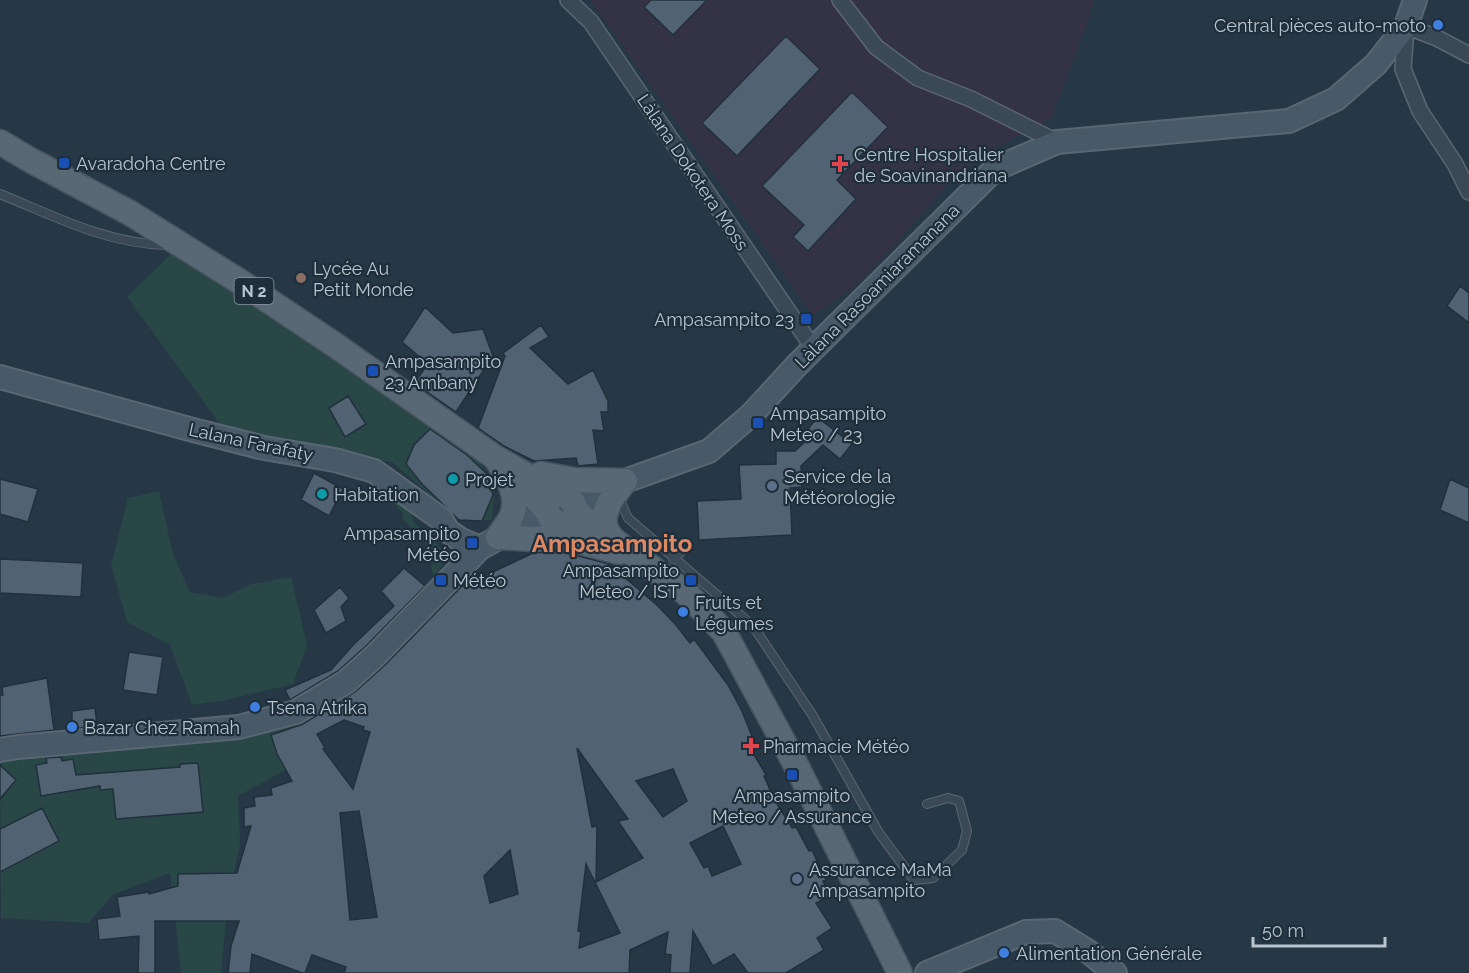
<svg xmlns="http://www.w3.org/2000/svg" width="1469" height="973" font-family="Raleway,sans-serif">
<rect width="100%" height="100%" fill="#263846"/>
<path fill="#333345" d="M590,0H1094L1088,21L1051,119L994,149L951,180L893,247L851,289L813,315Z"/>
<path fill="#284746" d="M180,245L474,455L495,484L492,520H459L392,462L231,439L127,297Z
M385,488L411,509L413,522L435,539L446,560L434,577L431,567L435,560L430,548L403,519L402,512L385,496Z
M159,491L173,554L190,592L223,598L251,584L291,577L307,645L293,684L225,700L192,705L170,645L127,622L111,565L128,498Z
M290,724L291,767L238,796L240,843L227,908L221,973H181L170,873L114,894L88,923L1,918L0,757Z"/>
<path fill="#516373" stroke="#21303c" stroke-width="1.5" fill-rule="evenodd" d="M651,0H707L673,35L644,7Z
M786,36L820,69L737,156L702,123Z
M852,92L888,127L837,180L856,199L808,251L793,237L804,225L762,186Z
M1460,286L1469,293V323L1447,306Z
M425,307L453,333L483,329L493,356L456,412L414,383L428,364L402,342Z
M541,325L549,337L530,348L568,384L593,370L608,401V412H601L604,431L593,430L598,464L578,466L576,458L534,461L504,446L478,428L505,356L503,353Z
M348,396L366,424L345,437L329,408Z
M817,417L852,444L840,459L823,445L801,466L802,487L790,488L792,535L699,540L697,501L741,499L739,465L776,464V451H795L811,436L806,432Z
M430,429L467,455L487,474L493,495L482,521L459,520L422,484L406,464L414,445Z
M314,473L343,489L329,516L301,500Z
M0,479L38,489L28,522L0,514Z
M1450,479L1469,488V523L1440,510Z
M560,551L609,564L658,606L676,625L690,643L694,639L728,685L742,711L757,749L752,751L766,775L764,776L775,801L792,828L796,827L809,851L812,850L826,880L823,881L830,896L816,903L832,928L817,938L824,950L786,973H748L734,954L713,966L693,931L690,973H670L671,955L665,954L668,932L630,950L629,973H344L346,967L312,955L305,973H302L252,954L250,973H228L231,946L239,921H155V973H138L139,936L99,940L97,919L120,916L117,897L149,892V894L178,886V874L237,873L251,826L244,827V808L255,806L254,797L272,795L271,788L292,781L277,754L271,735L303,724L355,692L385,665L461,587L533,553ZM344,720L364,727L363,730L370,732L353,789L323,749L325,748L317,734ZM577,748L628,819L618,821L643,858L596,882L597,826L592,827ZM673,769L687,801L663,817L636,781ZM359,811L377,917L350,920L340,813ZM723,826L741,864L712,876L708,866L704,868L690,843ZM510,850L518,894L490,903L484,876ZM586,864L620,933L579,948L581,932L578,931Z
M0,559L83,563L81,597L0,593Z
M404,568L425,586L366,646L338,671L290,700L285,690L331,670L354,644L394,606L381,591Z
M340,587L349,598L341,607L346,621L326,633L314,610Z
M129,652L163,657L157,695L123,690Z
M47,678L54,730L0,736V695H3L2,687Z
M95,708L97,726L72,729V711Z
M61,757L62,761L73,759L76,775L180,767V764L198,763L203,812L116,819L113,789L100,790V786L41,796L36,765L47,763L46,758Z
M0,765L16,780L0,799Z
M42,808L59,841L0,872V829Z"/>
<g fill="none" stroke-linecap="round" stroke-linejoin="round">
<g stroke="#596772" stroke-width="10">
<path id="lane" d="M0,194C54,216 107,244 167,245
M618,496L628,518L753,626L813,716L879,833L914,880L933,878L962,850L967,831L959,801L948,798L927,804
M673,559L681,552"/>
</g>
<g stroke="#596772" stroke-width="18">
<path id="street" d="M568,0L591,22L814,349
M840,0L876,47L918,78L971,99L1057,142
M1469,55L1437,38L1406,26L1403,69L1420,111L1455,164L1469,192"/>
</g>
<g stroke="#596772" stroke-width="26">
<path id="secondary" d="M0,377L193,430L264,448L335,460L374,471L441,519L448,531L461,540L480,548
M608,484L625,481L709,451L752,414L797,365L995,169L1057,142L1289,121L1336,99L1376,64L1406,26L1415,0
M575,509L624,482
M0,750L18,747L239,727L296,712L346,682L375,656L480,548L547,511
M927,973L1026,932L1055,931L1089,952L1115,973"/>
</g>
<g stroke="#475561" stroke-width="27">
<path id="primary" d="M0,142L32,161L130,213L242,283L335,345L496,458L560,494L569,497L574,504L575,509L583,518L685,592L724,632L798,769L900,973
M496,458C505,474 519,493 513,512C511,521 503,529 498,537L533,539L561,537L619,552
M541,474L574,480L625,481
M516,478L547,511L551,519L581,534
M617,543C592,522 610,500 625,481"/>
</g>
<use href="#lane" stroke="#3a4955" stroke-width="8"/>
<use href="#street" stroke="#3a4955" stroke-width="15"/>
<use href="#secondary" stroke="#485968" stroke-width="22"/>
<use href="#primary" stroke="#586875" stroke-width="24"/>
</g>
<g fill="#3f7fe0" stroke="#1f2e3b" stroke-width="2">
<circle cx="1438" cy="25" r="6"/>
<circle cx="683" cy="612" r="6"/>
<circle cx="255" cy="707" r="6"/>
<circle cx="72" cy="727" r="6"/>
<circle cx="1004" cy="953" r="6"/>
</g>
<g fill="#1a4fb4" stroke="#1f2e3b" stroke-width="2">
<rect x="58" y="157" width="12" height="12" rx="3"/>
<rect x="800" y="313" width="12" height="12" rx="3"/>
<rect x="367" y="365" width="12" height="12" rx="3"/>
<rect x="752" y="417" width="12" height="12" rx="3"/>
<rect x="466" y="537" width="12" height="12" rx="3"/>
<rect x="435" y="574" width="12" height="12" rx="3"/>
<rect x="685" y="574" width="12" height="12" rx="3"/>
<rect x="786" y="769" width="12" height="12" rx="3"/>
</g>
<g fill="#e0444e" stroke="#1f2e3b" stroke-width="2">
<path d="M837 155h6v6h6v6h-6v6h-6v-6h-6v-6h6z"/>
<path d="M748 737h6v6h6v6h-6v6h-6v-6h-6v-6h6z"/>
</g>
<circle fill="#8d6e63" stroke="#1f2e3b" stroke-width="2" cx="301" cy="278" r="6"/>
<g fill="#0f9aa8" stroke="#1f2e3b" stroke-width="2">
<circle cx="453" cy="479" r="6"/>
<circle cx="322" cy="494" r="6"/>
</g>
<g fill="#5c6f8a" stroke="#1f2e3b" stroke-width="2">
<circle cx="772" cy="486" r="6"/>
<circle cx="797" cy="879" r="6"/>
</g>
<g text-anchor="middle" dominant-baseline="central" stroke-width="4.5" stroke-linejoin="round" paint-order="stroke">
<rect fill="#1f2e3b" stroke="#8a97a2" stroke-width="1.5" x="234.5" y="278" width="39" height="26" rx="4.5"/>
<g font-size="16" font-weight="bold" fill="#b8c4ce">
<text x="254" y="291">N 2</text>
</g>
<g font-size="18" fill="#b8c4ce" stroke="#1f2e3b" text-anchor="start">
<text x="1426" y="25" text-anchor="end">Central pièces auto-moto</text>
<text x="854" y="154">Centre Hospitalier<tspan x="854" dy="21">de Soavinandriana</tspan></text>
<text x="76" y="163">Avaradoha Centre</text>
<text x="313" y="268">Lycée Au<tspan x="313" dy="21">Petit Monde</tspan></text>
<text x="794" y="319" text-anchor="end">Ampasampito 23</text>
<text x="385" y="361">Ampasampito<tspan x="385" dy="21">23 Ambany</tspan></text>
<text x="770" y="413">Ampasampito<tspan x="770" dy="21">Meteo / 23</tspan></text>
<text x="784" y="476">Service de la<tspan x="784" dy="21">Météorologie</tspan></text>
<text x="465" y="479">Projet</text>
<text x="334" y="494">Habitation</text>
<text x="460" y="533" text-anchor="end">Ampasampito<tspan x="460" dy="21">Météo</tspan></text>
<text x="679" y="570" text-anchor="end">Ampasampito<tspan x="679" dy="21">Meteo / IST</tspan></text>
<text x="453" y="580">Météo</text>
<text x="695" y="602">Fruits et<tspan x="695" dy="21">Légumes</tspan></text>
<text x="267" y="707">Tsena Atrika</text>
<text x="84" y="727">Bazar Chez Ramah</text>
<text x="763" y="746">Pharmacie Météo</text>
<text x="792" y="795" text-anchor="middle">Ampasampito<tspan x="792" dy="21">Meteo / Assurance</tspan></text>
<text x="809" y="869">Assurance MaMa<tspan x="809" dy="21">Ampasampito</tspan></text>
<text x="1016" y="953">Alimentation Générale</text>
</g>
<g font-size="18" fill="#b8c4ce" stroke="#1f2e3b">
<text transform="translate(693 172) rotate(56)">Làlana Dokotera Moss</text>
<text transform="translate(877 286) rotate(-45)">Làlana Rasoamiaramanana</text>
<text transform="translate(251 442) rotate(12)">Lalana Farafaty</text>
</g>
<g font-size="24" font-weight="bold" fill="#de8863" stroke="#1f2e3b">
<text x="612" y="543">Ampasampito</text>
</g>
</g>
<path d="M1253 937v9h132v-9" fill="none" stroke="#b8c4ce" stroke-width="3"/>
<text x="1262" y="937" font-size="18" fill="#b8c4ce" stroke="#1f2e3b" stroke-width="4.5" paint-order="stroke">50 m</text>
</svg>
